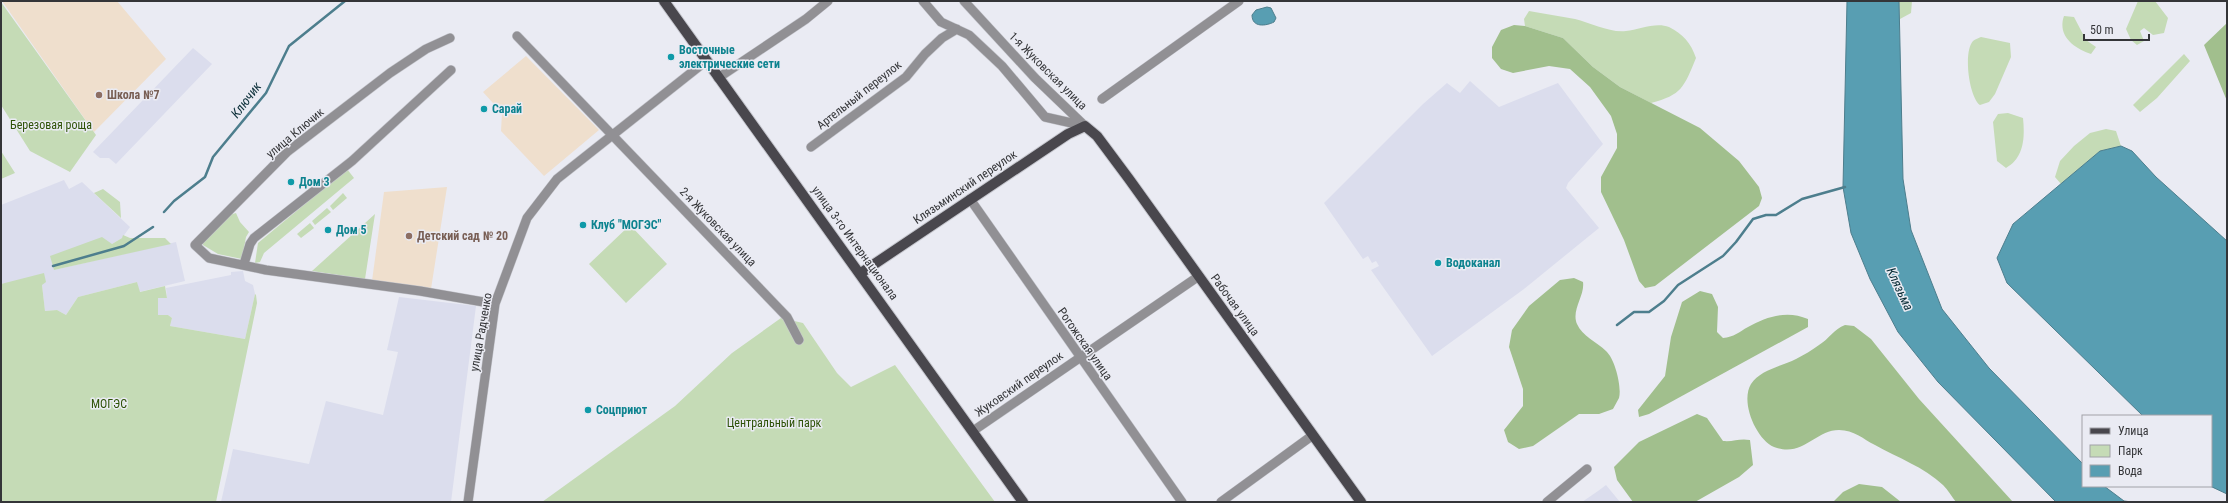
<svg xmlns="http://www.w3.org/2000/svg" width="2228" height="503" font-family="'Roboto Condensed',sans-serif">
<rect width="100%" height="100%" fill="#eaebf3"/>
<path fill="#dbdded" d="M193,48L212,64L116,164L109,158H100L93,152Z
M1470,81L1499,107L1558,83L1603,144L1568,183L1566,188L1599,228L1524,289L1432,356L1371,270L1379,266L1376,261L1372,263L1368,256L1363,259L1324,203L1423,104L1447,83L1460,93Z
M64,180L69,189L82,182L130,227L122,238L112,244L54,270L176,242L185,281L139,292L137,282L78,297L66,315L57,310L45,311L42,285L18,281L1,284V205Z
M243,271L245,281L253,285L255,294L245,339L170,326L172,318L168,315H158V298H167L166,288L231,275V272Z
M399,297L476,306L451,502H221L233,449L309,464L326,401L383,415L398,352L387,350Z
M1606,485L1620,502H1582L1598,491Z"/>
<path fill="#efdfcd" d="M2,1H117L166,59L94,132Z
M526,56L599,130L544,176L501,131L502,113L483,92Z
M447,187L431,289L372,281L384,192Z"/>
<path fill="#c5dbb6" d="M1899,1H1912L1911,13L1900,19Z
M2138,1H2155L2168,18L2164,33L2153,35L2144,28L2140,31L2144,41L2137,45L2131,40L2126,29Z
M1,2L96,135L70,172L30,151L1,105Z
M1529,11C1544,14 1560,16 1575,19C1591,23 1610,33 1626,31C1639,30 1655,22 1669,27C1683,34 1691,43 1696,58C1684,87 1682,95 1651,103L1620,87L1593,67L1563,38L1525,26L1524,19Z
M2064,16L2074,17L2086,40L2096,47L2091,54C2074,48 2057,36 2064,16Z
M1981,37L2010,43L2011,57L1995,94L1989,102L1980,105C1969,97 1963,52 1973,41C1975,39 1979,38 1981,37Z
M2184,54L2190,61L2157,98L2140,112L2133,105Z
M2008,113L2023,118C2025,138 2024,158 2006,168L1997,161L1993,122L1998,114Z
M2106,129L2116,131L2121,146L2100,151L2061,184L2055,177L2060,161L2074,146L2090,133Z
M1,151L15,173L1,179Z
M347,169L354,178L264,253L260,262L255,263L258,243Z
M103,189L120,202L121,218L94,193Z
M343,193L347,198L333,210L330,206Z
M327,208L331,212L315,225L312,221Z
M236,213L240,222L249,232L246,237L242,259L218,254L203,245V242L229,215Z
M375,214L365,279L312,271Z
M310,223L314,228L301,238L297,234Z
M630,225L667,264L626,303L589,264Z
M123,235L130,238H165L171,244L54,270L50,256L102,237L112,244L122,238Z
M44,273L46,282L42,285L45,311L57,310L66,315L78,297L137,282L140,292L165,286L167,298H158V315H168L172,318L170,326L245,339L255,294L256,295L257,303L216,502H1V284Z
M781,318L803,323L837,373L851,387L895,365L995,502H542L675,406L732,353Z"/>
<path fill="#a1bf8d" d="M2227,23V101L2204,45Z
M1514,25L1525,26L1563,38L1593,67L1620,87L1700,128L1739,161L1759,187L1762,198L1759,206L1655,286L1645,288L1639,281L1624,240L1601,192V177L1617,148V134L1611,116L1590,87L1570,69L1549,66L1513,73L1501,69L1492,58V47L1501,30Z
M1574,278L1583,282C1585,296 1571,310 1577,324C1582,336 1597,342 1606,351C1615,359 1622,387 1619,398C1617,402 1615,405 1613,409L1599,414H1579L1533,446L1519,449L1508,442L1504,430L1523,406V389L1509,347L1512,330L1529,306L1560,280Z
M1700,291L1712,294L1718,307L1717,332L1723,338C1734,337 1739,332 1748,327C1767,316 1788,310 1808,319V327L1649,414L1639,417L1638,410L1665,376L1671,337L1682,302Z
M1845,325L1854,326L1871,339L1919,399L2013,502H1956C1952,497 1948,490 1943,485C1924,467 1898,458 1875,445C1863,439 1854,430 1839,430C1815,430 1803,458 1774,447C1756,439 1740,402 1751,384C1760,370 1782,366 1796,359C1804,355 1812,350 1819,345C1829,339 1834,329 1845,325Z
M1697,414L1707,418L1723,441C1734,442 1739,438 1750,440L1753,465L1739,477L1695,502H1633L1617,480L1614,467L1639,442Z
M1859,484L1882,487L1901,502H1833L1843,492Z"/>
<path fill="#589eb2" stroke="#4d7e8d" d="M1847,1H1899L1903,179L1911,230L1942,309L1989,368L2083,464V486H2104L2124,501L2132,502H2056L1938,382L1898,332L1870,279L1851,233L1843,187Z
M1267,7L1271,8L1276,18L1274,22C1266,26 1252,28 1252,15L1256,10Z
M2121,146L2132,151L2156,177L2227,241V494L2210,486L2211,416H2143L2007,283L1997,258L2013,224L2100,151Z"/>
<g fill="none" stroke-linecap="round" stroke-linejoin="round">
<path stroke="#4d7e8d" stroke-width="2.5" d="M164,212L174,201L205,177L213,157L266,93L289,46L345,1
M53,266L124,246L153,227
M1617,325L1634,312H1649L1664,301L1678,285L1723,256L1736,242L1753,219L1766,215H1776L1802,199L1845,187"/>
<g stroke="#c6c7ce" stroke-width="10">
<path id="minor" d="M923,1L941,22L969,35L1002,66L1045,117L1085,126
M964,1L1035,78L1085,126
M517,36L787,317L799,340
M450,38L426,49L390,73L287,152L195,245L209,258L266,270L420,291L495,304
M718,78L806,19L828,1
M1102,99L1239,1
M811,147L906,77L925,54L942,38L957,29
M970,199L1182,502
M244,264L250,244L254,238L352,161L451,70
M973,431L1199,276
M468,502L495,304L527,218L557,179L706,61
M1221,502L1313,435
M1547,502L1587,469"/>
</g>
<g stroke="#c6c7ce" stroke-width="12">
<path id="major" d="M664,1L1023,502
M861,273L1068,134L1085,126L1097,136L1129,179L1361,502"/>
</g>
<use href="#minor" stroke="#919094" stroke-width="9"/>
<use href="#major" stroke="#49474d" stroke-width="10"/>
</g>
<g fill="#0f9aa8" stroke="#eaebf3" stroke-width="1.5">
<circle cx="671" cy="57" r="4"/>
<circle cx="484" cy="109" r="4"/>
<circle cx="291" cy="182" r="4"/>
<circle cx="583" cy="225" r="4"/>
<circle cx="328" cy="230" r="4"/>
<circle cx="1438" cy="263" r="4"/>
<circle cx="588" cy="410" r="4"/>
</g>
<g fill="#8d6e63" stroke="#eaebf3" stroke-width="1.5">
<circle cx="99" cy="95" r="4"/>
<circle cx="409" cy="236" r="4"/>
</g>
<g text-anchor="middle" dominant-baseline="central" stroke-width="3" stroke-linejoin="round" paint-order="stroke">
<g font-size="12" font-weight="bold" fill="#0d838f" stroke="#eaebf3" text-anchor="start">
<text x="679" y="50">Восточные<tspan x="679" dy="14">электрические сети</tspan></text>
<text x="492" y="109">Сарай</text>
<text x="299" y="182">Дом 3</text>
<text x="591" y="225">Клуб "МОГЭС"</text>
<text x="336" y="230">Дом 5</text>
<text x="1446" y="263">Водоканал</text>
<text x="596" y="410">Соцприют</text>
</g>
<g font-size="12" fill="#343538" stroke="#eaebf3">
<text transform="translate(1048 71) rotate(45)">1-я Жуковская улица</text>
<text transform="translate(859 95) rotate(-38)">Артельный переулок</text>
<text transform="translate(295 133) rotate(-40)">улица Ключик</text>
<text transform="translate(965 187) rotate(-34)">Клязьминский переулок</text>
<text transform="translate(718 227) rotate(46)">2-я Жуковская улица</text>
<text transform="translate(855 243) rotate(54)">улица 3-го Интернационала</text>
<text transform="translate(1235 305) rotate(54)">Рабочая улица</text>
<text transform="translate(481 332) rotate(-80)">улица Радченко</text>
<text transform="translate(1085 344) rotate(55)">Рогожская улица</text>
<text transform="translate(1019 384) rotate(-35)">Жуковский переулок</text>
</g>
<g font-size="12" font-weight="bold" fill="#785e54" stroke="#eaebf3" text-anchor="start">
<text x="107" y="95">Школа №7</text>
<text x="417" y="236">Детский сад № 20</text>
</g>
<g font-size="12" fill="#2e5207" stroke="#eaebf3">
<text x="51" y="125">Березовая роща</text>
<text x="109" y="404">МОГЭС</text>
<text x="774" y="423">Центральный парк</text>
</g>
<g font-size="13" font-style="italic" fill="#0b2e38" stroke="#eaebf3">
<text transform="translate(246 100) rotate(-53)">Ключик</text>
<text transform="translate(1900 289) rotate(65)">Клязьма</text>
</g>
</g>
<rect width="2228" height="503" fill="none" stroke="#343538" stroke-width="4"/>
<rect x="2082" y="415" width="130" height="72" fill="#eaebf3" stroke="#a1a2a8"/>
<rect x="2090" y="428" width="20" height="6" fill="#49474d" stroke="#a1a2a8"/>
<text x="2118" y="435" font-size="12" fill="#343538">Улица</text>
<rect x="2090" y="445" width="20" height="12" fill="#c5dbb6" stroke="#a1a2a8"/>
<text x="2118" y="455" font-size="12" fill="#343538">Парк</text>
<rect x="2090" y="465" width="20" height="12" fill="#589eb2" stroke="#a1a2a8"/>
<text x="2118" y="475" font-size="12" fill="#343538">Вода</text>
<path d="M2084 34v6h65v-6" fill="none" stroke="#343538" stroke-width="2"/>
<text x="2090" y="34" font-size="12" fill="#343538" stroke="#eaebf3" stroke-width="3" paint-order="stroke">50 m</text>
</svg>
